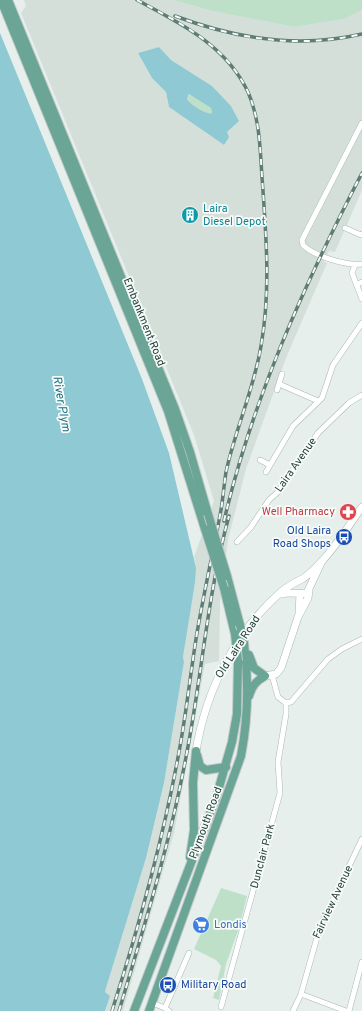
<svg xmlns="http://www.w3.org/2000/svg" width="362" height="1011" font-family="Overpass,sans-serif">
<rect width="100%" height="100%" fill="#e6efeb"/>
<path fill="#d4dfda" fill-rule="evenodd" d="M24,0H173L212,11L294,27L344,19L362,10V190L335,252L329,251L324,262L327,263L286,358L246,469L228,540L220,602L219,661L205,664L174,833L123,1011H105L110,996L105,992L106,988L146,858L164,783L184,662L183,657L196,568L194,557L214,501L194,435L21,13L26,6ZM159,47L171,60L212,86L231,106L239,121L227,132L224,145L169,107L166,92L152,78L138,53Z"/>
<path fill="#bfe0c8" d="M173,0H362V10L344,19L294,27L212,11Z
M190,94L211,108L212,113C206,115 190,104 187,99Z
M221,888L247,896L239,928L226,964L219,1000L213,998L221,966L216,960L194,949Z"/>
<path fill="#8ec9d4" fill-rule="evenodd" d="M0,33L142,379L169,453L196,568L195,582L183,657L184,662L164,783L146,858L106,988L105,992L110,996L105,1011H0Z
M159,47L171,60L212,86L231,106L239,121L227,132L229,137L224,145L169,107L166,92L152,78L138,53ZM189,94L211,108L212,113C206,115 190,104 187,99Z"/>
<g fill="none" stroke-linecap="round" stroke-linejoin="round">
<g stroke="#a8b8b2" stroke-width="6">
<path id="minor" d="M362,123L302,240L303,245C314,256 346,266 362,264
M345,228L361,235L362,234
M355,265L352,273L362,299
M356,285L362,282
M279,384L318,401
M277,390L282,374
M260,460L270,465
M266,472L293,426L322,398L333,365L362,323
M237,542L251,527L269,500L278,492L318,433L349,403L362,395
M272,675L278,697L286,703L291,702L328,659L342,649L362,639
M301,994L346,1011
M152,1003L165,1008L169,1011
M221,1007L280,793L278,762L286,714V703
M165,1008L189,953
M293,1011L301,994L320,927L362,839
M349,1011L362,962"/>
</g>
<g stroke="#a4bbb3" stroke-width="8">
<path id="secondary" d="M281,594C292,591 299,595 307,593L321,563
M299,613L300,594
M265,676L276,674L281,668L298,617L308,598L309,591
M196,751C206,690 235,632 282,591C288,586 296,582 302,579C308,576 317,566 322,561C337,545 349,525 362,507"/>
</g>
<g stroke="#c2cac8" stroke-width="10">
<path id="primary" d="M1,0L168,411L205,529
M8,0L175,409L190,452L208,514
M227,576L240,625
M224,588L235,634
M249,655L254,668L265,676C256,681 252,686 249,696
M197,755L200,766L206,770L226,767
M190,857L194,830L193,783L196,751
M134,1011L216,798L232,742L237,714L238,661
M149,1011L241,756C248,719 249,681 244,643"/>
</g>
<use href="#minor" stroke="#fff" stroke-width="5"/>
<use href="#secondary" stroke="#fff" stroke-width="7"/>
<use href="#primary" stroke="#6aa596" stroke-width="8"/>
<g stroke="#5f7d75" stroke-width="3.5">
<path id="rail" d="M175,16C236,39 298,49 362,34
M224,521C252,400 305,283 362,173
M112,1011C139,926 163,840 179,752C186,715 190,677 196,639C203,596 213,553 221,510C223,498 224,485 226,472C235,430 254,389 261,346C271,290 266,234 262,177C260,148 260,120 248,92C226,45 180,23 137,0
M119,1011C144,927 170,843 186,757C202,677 207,595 229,516"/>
</g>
<use href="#rail" stroke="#f7fbf9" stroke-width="2" stroke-dasharray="6" stroke-linecap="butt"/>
<g stroke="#c2cac8" stroke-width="10" stroke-linecap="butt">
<path id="primary-bridge" d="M208,514L227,576
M205,529L224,588
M240,625L244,643
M235,634L238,661"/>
</g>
<use href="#primary-bridge" stroke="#6aa596" stroke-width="8"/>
</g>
<defs>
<g id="building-disc" transform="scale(0.9)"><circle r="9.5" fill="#0f9aa8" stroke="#f7fbf9"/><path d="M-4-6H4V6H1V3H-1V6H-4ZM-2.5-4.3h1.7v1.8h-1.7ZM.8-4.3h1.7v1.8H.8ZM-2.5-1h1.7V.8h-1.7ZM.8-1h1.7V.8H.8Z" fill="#fff"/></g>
<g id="pharmacy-disc" transform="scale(0.9)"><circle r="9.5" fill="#e0444e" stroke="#f7fbf9"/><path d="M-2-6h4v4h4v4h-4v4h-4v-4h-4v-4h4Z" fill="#fff"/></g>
<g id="bus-disc" transform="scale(0.9)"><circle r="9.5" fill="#1a4fb4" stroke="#f7fbf9"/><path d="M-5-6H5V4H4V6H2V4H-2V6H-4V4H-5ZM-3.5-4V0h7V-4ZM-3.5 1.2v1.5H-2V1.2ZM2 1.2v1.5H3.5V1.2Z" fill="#fff"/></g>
<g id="supermarket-disc" transform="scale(0.9)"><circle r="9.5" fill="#3f7fe0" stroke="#f7fbf9"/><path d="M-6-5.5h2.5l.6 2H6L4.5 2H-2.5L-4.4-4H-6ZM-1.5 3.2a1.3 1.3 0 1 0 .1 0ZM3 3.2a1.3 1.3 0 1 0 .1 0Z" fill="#fff"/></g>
</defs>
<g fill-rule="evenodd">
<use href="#building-disc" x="190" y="215"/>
<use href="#pharmacy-disc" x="348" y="512"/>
<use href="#bus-disc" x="344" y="537"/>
<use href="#supermarket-disc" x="201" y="925"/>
<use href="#bus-disc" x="168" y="985"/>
</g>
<g text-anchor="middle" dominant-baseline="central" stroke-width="3.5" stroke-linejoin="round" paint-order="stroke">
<g font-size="11" fill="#0d838f" stroke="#f7fbf9" text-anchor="start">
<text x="203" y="209">Laira<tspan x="203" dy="13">Diesel Depot</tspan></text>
</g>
<g font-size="11" fill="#24423a" stroke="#f7fbf9">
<text transform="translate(144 322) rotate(68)">Embankment Road</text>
<text transform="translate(296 465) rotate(-55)">Laira Avenue</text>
<text transform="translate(238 647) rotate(-57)">Old Laira Road</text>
<text transform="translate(206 823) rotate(-70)">Plymouth Road</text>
<text transform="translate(263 856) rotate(-75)">Dunclair Park</text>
<text transform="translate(333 902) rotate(-65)">Fairview Avenue</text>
</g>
<g font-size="11" fill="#be3a42" stroke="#f7fbf9" text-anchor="end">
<text x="335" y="512">Well Pharmacy</text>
</g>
<g font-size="11" fill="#164399" stroke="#f7fbf9" text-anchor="end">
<text x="331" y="531">Old Laira<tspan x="331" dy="13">Road Shops</tspan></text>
<text x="181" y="985" text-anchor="start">Military Road</text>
</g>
<g font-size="11" fill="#366cbe" stroke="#f7fbf9" text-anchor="start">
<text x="214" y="925">Londis</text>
</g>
<g font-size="12" font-style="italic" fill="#1c6f80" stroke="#f7fbf9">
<text transform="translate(61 404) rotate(80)">River Plym</text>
</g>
</g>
</svg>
